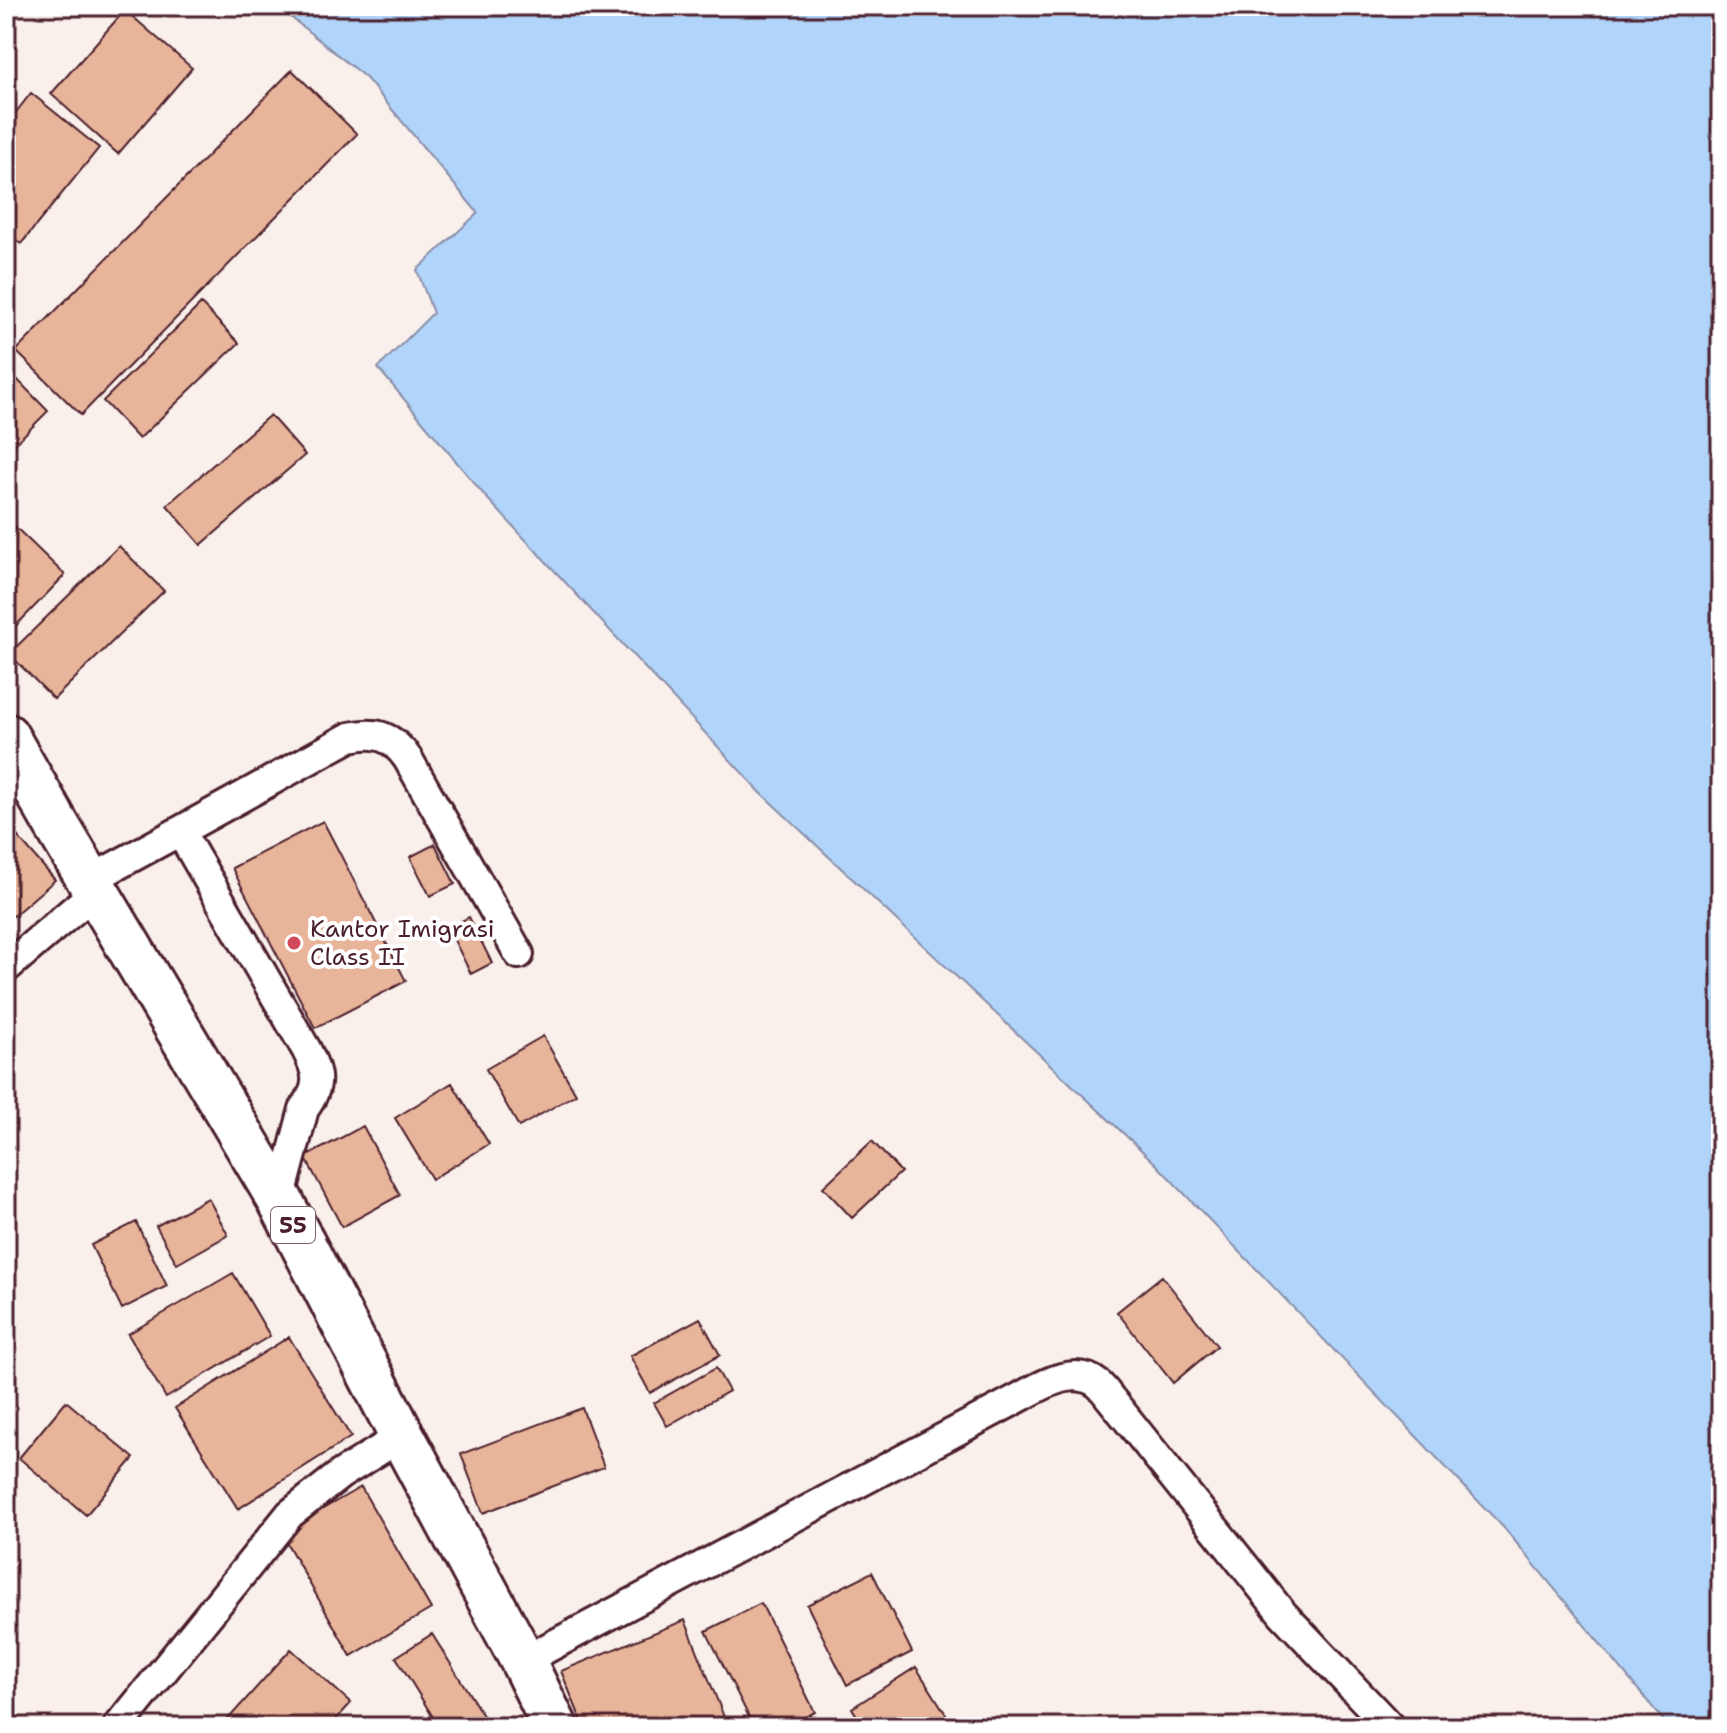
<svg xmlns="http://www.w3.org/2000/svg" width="1727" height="1733" font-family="'Shantell Sans',sans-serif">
<rect width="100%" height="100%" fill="#faf0eb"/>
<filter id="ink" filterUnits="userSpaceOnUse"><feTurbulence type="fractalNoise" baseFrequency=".0125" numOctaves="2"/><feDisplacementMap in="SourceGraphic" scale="16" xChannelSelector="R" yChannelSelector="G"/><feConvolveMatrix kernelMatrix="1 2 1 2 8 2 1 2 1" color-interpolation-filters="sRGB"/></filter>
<g filter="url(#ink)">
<path fill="#b1d5fa" stroke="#888ca7" stroke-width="2" d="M277,6H1721V1727H1669L1504,1528L1156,1164L760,792L485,496L378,368L433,313L417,270L478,213L366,78Z"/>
<path fill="#e8b59b" stroke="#4a1f2b" stroke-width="2" d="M125,10L192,68L118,154L51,94Z
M292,70L357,134L81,415L16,351Z
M31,93L99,148L21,244L6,232V125Z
M201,304L239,343L139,439L103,401Z
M6,368L48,411L6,453Z
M270,415L305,455L201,545L167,505Z
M6,518L65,575L6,636Z
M119,546L164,591L54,699L9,654Z
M323,821L406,981L315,1028L232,868Z
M6,823L55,880L6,922Z
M435,844L455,884L430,896L410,857Z
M469,917L492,963L471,974L448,928Z
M543,1036L576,1094L519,1127L486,1069Z
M452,1083L489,1144L432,1179L395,1118Z
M363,1126L400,1195L342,1227L305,1157Z
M872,1141L901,1172L852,1218L823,1187Z
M208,1198L228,1235L177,1264L156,1226Z
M136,1222L167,1286L122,1309L91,1245Z
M233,1273L270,1336L166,1398L128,1334Z
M1162,1276L1217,1346L1173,1383L1117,1312Z
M700,1318L720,1355L650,1393L630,1356Z
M289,1337L351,1437L238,1509L175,1408Z
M716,1368L729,1391L667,1426L654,1403Z
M66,1401L134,1458L86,1515L19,1458Z
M582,1408L604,1467L483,1513L461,1454Z
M361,1487L431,1609L351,1656L281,1533Z
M872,1572L912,1652L847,1685L807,1605Z
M761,1603L815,1712L786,1727H754L706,1631Z
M685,1620L728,1727H651L649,1723L639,1727H584L561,1671Z
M432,1634L490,1727H439L396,1657Z
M291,1649L351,1703L329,1727H221Z
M916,1667L954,1727H864L852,1708Z"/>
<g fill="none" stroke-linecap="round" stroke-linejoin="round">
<g stroke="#4a1f2b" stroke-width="34">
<path id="street" d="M180,831L350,737C377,731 392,736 408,759L519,954
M90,880L180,831L306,1049C319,1074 321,1086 304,1109L280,1200
M6,968L96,891
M523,1661L1013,1401C1036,1389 1073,1363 1098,1384C1103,1388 1107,1394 1111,1399L1282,1613L1390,1727
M118,1727L290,1514L341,1474L402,1436"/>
</g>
<g stroke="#4a1f2b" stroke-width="50">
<path id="highway" d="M6,736L56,824L280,1200L402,1436L523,1661L555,1727"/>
</g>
<use href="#street" stroke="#fff" stroke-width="28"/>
<use href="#highway" stroke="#fff" stroke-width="44"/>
</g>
</g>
<circle fill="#d1495b" stroke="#fff" stroke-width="3" cx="294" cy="943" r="8"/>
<g text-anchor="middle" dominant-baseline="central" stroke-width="8" stroke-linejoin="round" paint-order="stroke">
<rect fill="#fff" stroke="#80626b" stroke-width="2" x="271" y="1207" width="44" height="36" rx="6"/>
<g font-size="22" font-weight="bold" fill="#4a1f2b">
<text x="293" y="1225">55</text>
</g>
<g font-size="24" fill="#4a1f2b" stroke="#fff" text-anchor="start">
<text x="310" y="929">Kantor Imigrasi<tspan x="310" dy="28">Class II</tspan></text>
</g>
</g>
<rect width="1727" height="1733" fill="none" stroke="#fff" stroke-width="32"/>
<rect x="16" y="16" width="1695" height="1701" fill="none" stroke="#4a1f2b" stroke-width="3" filter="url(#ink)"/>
</svg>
